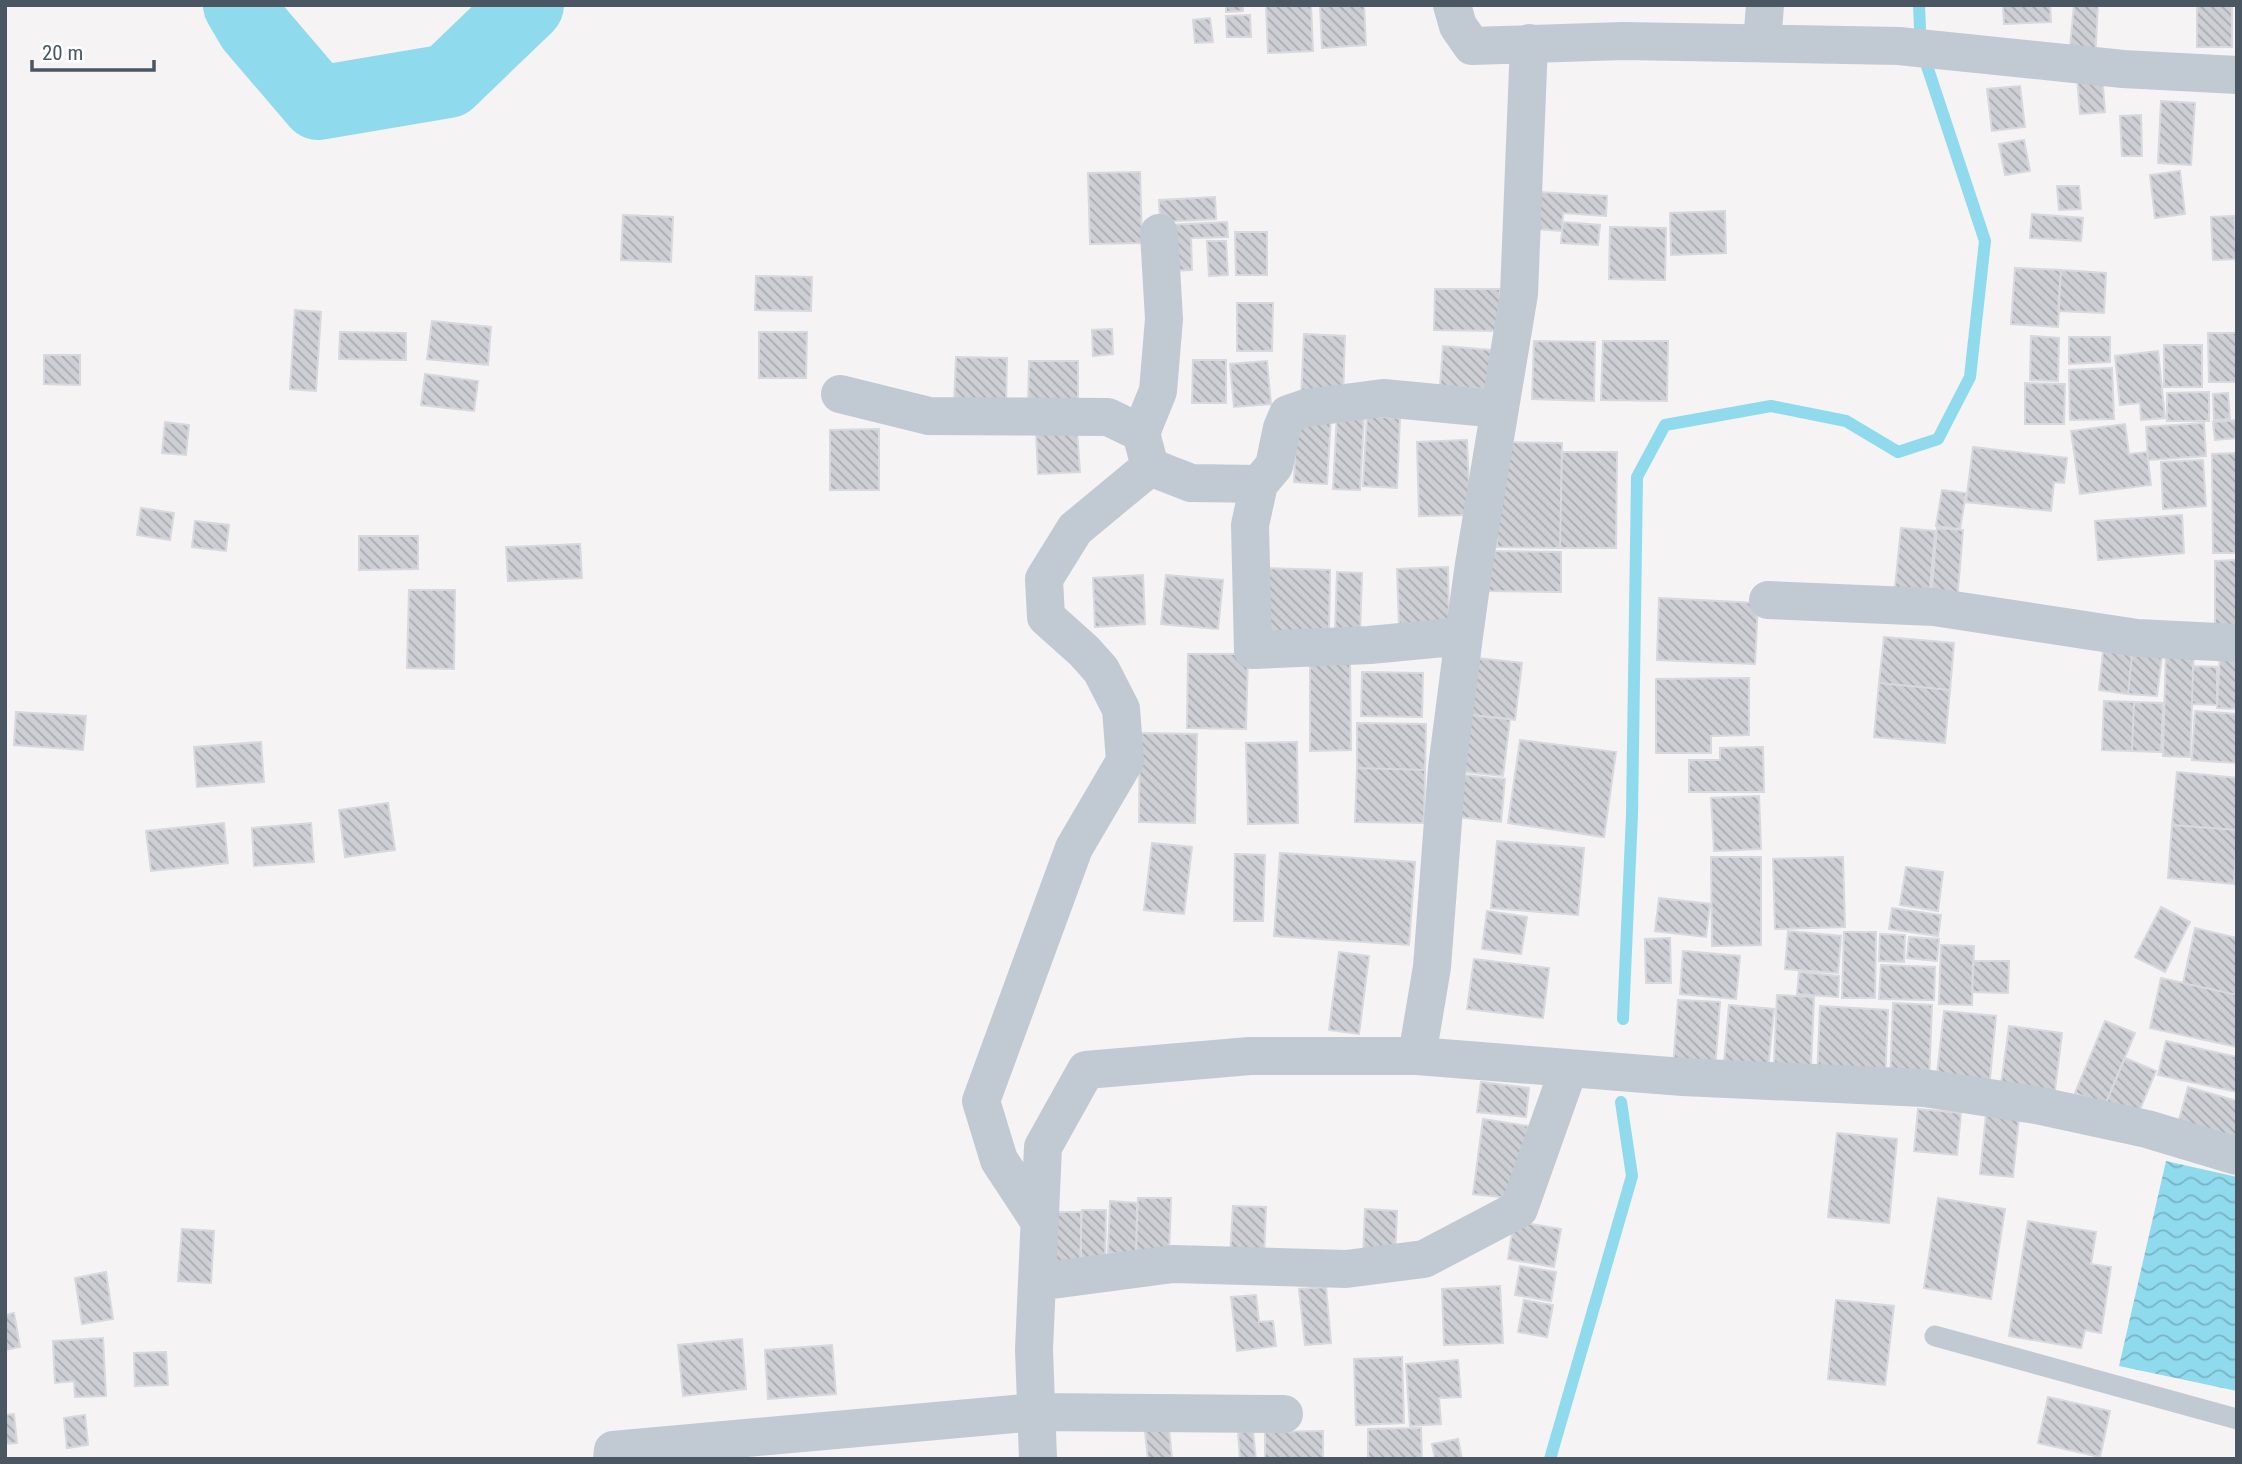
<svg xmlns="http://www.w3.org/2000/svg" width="2242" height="1464" font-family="'Roboto Condensed',sans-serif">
<defs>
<pattern id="water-waves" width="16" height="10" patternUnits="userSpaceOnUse" patternTransform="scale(1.75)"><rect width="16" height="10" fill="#90daee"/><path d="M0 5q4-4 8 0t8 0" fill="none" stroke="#78b4c4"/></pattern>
<pattern id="building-back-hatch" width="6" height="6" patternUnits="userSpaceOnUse" patternTransform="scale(1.75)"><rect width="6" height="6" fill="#cdcfd5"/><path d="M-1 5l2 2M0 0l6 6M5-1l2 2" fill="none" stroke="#a8abb0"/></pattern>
</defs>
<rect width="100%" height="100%" fill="#f5f3f3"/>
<path fill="url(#water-waves)" d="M2166,1161L2237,1177V1391L2119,1366Z"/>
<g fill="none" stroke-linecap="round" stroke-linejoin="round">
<path stroke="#90daee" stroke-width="12" d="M1919,5L1920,28
M1623,1019L1632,814L1637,477L1665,425L1771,406L1846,421L1898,452L1938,439L1970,377L1985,241L1926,63
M1550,1459L1632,1176L1621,1102"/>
<path stroke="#90daee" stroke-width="74" d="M240,5L253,27L318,103L448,81L527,5"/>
</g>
<path fill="url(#building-back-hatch)" stroke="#d7d9de" stroke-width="2" d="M1226,5H1243V11L1226,12Z
M1266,5H1311L1313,51L1268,53Z
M1320,5H1364L1366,45L1322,48Z
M2003,5H2050L2051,22L2004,24Z
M2074,5H2098L2095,60L2069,58Z
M2197,5H2232V47H2197Z
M1250,15L1251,37H1227L1226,16Z
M1210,18L1213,42L1195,43L1193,20Z
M2102,74L2105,112L2080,114L2077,77Z
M2020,86L2025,127L1992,131L1987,89Z
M2161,101L2195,103L2191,165L2158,163Z
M2141,115L2142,156H2122L2120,116Z
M2024,140L2030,171L2005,175L1999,144Z
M2180,171L2185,214L2155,218L2150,175Z
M1140,172L1142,243L1090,244L1088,173Z
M2057,186H2079L2081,209L2059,210Z
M1539,192L1607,196L1606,216L1563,213L1562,231L1536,229Z
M1215,197L1216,219L1160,222L1159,200Z
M1725,211L1726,253L1671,255L1670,213Z
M2032,214L2083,218L2081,241L2030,238Z
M623,215L673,217L671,262L621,260Z
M2234,216L2237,259L2213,260L2211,217Z
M1227,222L1228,237L1191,238L1192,270L1169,271L1168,225Z
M1563,222L1600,225L1598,245L1561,243Z
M1610,227L1666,228L1665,280L1609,279Z
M1235,232H1267V275H1236Z
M1207,241H1226L1228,275L1209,276Z
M2015,268L2061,270L2058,327L2011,324Z
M2061,270L2106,273L2104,313L2058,311Z
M756,276L812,277L811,311L755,310Z
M1435,289H1500L1499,331L1434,330Z
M1237,303H1273L1272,351H1237Z
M295,310L321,312L316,391L290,389Z
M432,321L491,327L488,365L427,359Z
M1112,329L1113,354L1093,356L1092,330Z
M340,332L406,333V360L339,359Z
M759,332H807L806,378H759Z
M2208,333H2237V382H2209Z
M1304,334L1345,336L1343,399L1301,398Z
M2031,336L2059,338L2058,381L2030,380Z
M2069,337H2110V362L2069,364Z
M1534,341L1595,342L1594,401L1532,399Z
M1603,341H1668L1667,401L1601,400Z
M2164,345H2202V387H2164Z
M1443,346L1491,350L1488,389L1440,386Z
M2158,351L2165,418L2141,420L2140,403L2120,405L2115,356Z
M44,355H80V385L44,384Z
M956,357L1007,358L1006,406L954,404Z
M1193,360H1226V403H1192Z
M1029,361H1078V407L1028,406Z
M1267,361L1271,404L1234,407L1230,364Z
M2112,368L2114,419L2070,420L2069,370Z
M425,374L478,381L474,411L421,405Z
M2025,383L2065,384L2064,424H2025Z
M2209,392V421H2167V393Z
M2228,393L2230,419L2214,420L2213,394Z
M1297,414L1331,416L1327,484L1294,482Z
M1337,414L1364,416L1360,490L1333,489Z
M1367,416L1400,418L1397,488L1363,486Z
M2237,420V438L2215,440L2213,422Z
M165,422L189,425L186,455L162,453Z
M2204,423L2206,456L2148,460L2146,427Z
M2125,424L2129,454L2147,452L2151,485L2080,494L2071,431Z
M879,429V490H830V430Z
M1077,430L1080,472L1038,474L1036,432Z
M1467,440L1470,515L1419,516L1417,442Z
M1498,442L1562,443L1560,548L1497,547Z
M1973,447L2067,458L2064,483L2054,482L2051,511L1966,502Z
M1562,452H1617L1616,548H1560Z
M2237,453V553H2213L2212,454Z
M2203,460L2206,506L2163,509L2161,462Z
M1942,490L1966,493L1960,529L1936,526Z
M141,508L174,513L170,540L137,535Z
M2182,515L2184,553L2098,560L2095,521Z
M195,521L229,525L226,551L192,547Z
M1901,528L1935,531L1929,600L1894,597Z
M1937,528L1963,530L1957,602L1931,600Z
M359,536H418V569L359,570Z
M580,544L582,578L508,581L506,547Z
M1487,551L1561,552V592L1487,591Z
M2237,560V637H2215V561Z
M1448,567L1449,625L1399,626L1397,569Z
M1260,568L1330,570L1329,632L1259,631Z
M1337,572L1362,573L1360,634L1335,633Z
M1143,575L1145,624L1095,627L1093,578Z
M1166,575L1223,580L1218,629L1161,624Z
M409,590H455L454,669L407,668Z
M1659,598L1758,603L1755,664L1657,660Z
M1884,637L1954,643L1950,690L1879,683Z
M2104,642L2133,645L2128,694L2099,690Z
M2133,645L2163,648L2157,696L2128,694Z
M2166,647L2194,648L2190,757L2163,756Z
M1188,654H1248L1246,729L1187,728Z
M2220,655L2237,656V709L2217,708Z
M1468,657L1522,663L1515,720L1462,714Z
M1350,661L1351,750L1310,751V662Z
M2193,666L2217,667V705L2192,704Z
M1362,672L1423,673L1422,717L1361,716Z
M1749,678V735L1711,736V753H1656V679Z
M1879,683L1950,690L1945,743L1874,737Z
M2104,701L2134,702L2132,751L2102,750Z
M2134,702L2163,703L2161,752L2132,751Z
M2195,711L2237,714V763L2192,760Z
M16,712L86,716L83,750L14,745Z
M1462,714L1510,719L1503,776L1455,771Z
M1357,723L1426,724L1425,770L1357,768Z
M1140,733L1197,734L1195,823L1139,822Z
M1520,740L1616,752L1604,837L1508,823Z
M261,742L264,782L197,787L194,747Z
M1297,742L1298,823L1248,824L1246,743Z
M1763,747L1764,792H1689V760H1720V748Z
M1357,768L1425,770L1424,823L1355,822Z
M2177,772L2237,778V830L2172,825Z
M1453,774L1505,779L1501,822L1449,816Z
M1759,796L1761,849L1714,851L1711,798Z
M388,803L395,850L345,857L339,810Z
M224,823L228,863L151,871L146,831Z
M311,823L314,862L254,866L252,828Z
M2172,825L2237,830L2234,884L2168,878Z
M1497,841L1584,848L1578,915L1491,908Z
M1152,843L1192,847L1184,914L1144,910Z
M1280,853L1415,862L1409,945L1274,936Z
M1235,854L1265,855L1263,921H1234Z
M1711,857H1761V945L1712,946Z
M1843,857L1845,927L1775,929L1773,859Z
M1906,867L1943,872L1938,911L1900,905Z
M1659,898L1710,904L1706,937L1655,931Z
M2161,907L2190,922L2165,972L2135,957Z
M1892,908L1941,915L1938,936L1889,929Z
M1487,911L1527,917L1521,954L1482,949Z
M2195,928L2237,938V995L2183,983Z
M1788,931L1841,936L1838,973L1785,969Z
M1844,932H1876L1875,998H1842Z
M1880,934L1905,935L1904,962L1879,961Z
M1909,937L1939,939L1937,961L1907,958Z
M1670,938L1671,983H1646L1645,939Z
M1941,945L1974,946L1972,1005L1939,1004Z
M1683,951L1740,956L1736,999L1680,994Z
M1339,952L1369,956L1359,1034L1329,1030Z
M1474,959L1549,968L1543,1018L1467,1009Z
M1973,961H2009L2008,993L1972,992Z
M1881,965L1935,967L1934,1000L1879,999Z
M1799,972L1839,976L1838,997L1797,994Z
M2161,978L2237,995V1047L2150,1028Z
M1777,995L1814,997L1811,1066L1774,1064Z
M1678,1000L1720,1002L1715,1070L1673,1068Z
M1893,1003L1932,1005L1929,1081L1890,1080Z
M1729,1005L1774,1009L1767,1079L1723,1075Z
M1820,1006L1888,1010L1885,1083L1817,1080Z
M1944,1011L1996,1016L1989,1089L1936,1083Z
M2105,1021L2135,1033L2105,1105L2075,1093Z
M2009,1026L2062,1033L2054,1098L2000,1091Z
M2166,1041L2237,1057V1092L2158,1075Z
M2125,1058L2156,1071L2136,1119L2105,1105Z
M1481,1082L1529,1088L1526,1117L1477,1112Z
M2188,1087L2237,1101V1152L2175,1134Z
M1918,1109L1961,1113L1957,1155L1914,1151Z
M1986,1114L2019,1117L2013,1177L1980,1174Z
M1483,1119L1528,1126L1518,1199L1473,1194Z
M1837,1133L1897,1139L1889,1223L1828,1217Z
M1138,1198H1171L1169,1255L1136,1254Z
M1938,1198L2005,1209L1991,1299L1924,1288Z
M1110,1201L1137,1203L1136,1254L1108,1253Z
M1233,1206L1266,1207L1264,1257L1230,1256Z
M1365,1209L1397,1211L1395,1261L1363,1259Z
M1082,1210H1106L1105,1263L1080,1262Z
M1050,1212H1081V1269H1049Z
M1514,1221L1561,1229L1554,1267L1508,1259Z
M2028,1221L2096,1232L2091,1264L2111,1267L2101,1333L2085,1330L2081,1348L2009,1336Z
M182,1229L214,1231L211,1283L178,1281Z
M1520,1266L1556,1272L1551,1301L1515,1295Z
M106,1272L113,1319L82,1324L75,1278Z
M1500,1286L1503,1343L1444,1345L1442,1289Z
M1326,1287L1331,1343L1305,1345L1299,1289Z
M1256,1295L1259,1322L1273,1321L1276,1346L1237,1351L1231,1297Z
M1524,1300L1553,1305L1547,1337L1518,1332Z
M1836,1300L1894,1306L1885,1385L1828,1379Z
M14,1313L20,1347L5,1350V1315Z
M103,1338L106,1396L75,1397L74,1381L55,1383L53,1341Z
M742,1339L746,1389L683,1396L678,1345Z
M832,1345L836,1394L768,1399L765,1350Z
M166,1352L168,1385L135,1386L134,1353Z
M1402,1357L1404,1423L1356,1425L1354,1359Z
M1458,1360L1461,1397L1439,1398L1441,1424L1410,1426L1406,1364Z
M2048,1397L2110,1411L2100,1457L2038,1443Z
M14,1414L17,1443L5,1444V1415Z
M85,1415L88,1445L67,1448L64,1418Z
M1421,1428L1422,1459H1368V1429Z
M1169,1429L1172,1459H1148L1145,1431Z
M1253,1431L1256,1459H1240L1238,1432Z
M1323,1431V1459H1265V1432Z
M1458,1439L1462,1459H1435L1432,1444Z"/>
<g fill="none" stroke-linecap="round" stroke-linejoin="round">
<path stroke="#c1cad2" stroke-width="21" d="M1935,1336L2237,1419"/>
<path stroke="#c1cad2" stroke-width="38" d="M1452,5L1458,26L1472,46L1623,41L1899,46L2123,69L2237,75
M1762,43L1765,5
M840,394L929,416L1108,417L1141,433L1150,467L1075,529L1044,579L1046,617L1084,651L1101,670L1121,709L1125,761L1074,848L981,1101L999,1160L1039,1221
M1141,433L1158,391L1164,319L1159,233
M1150,467L1191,483L1259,484L1250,525L1253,650L1370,645L1464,636
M1259,484L1274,466L1282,428L1288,414L1306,408L1383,398L1499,409
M1768,600L1934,607L2137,638L2237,643
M1417,1056L1432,967L1447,768L1464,636L1474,564L1519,294L1529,43
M1037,1282L1173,1264L1346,1269L1424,1259L1519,1209L1569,1068
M612,1459L613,1450L1036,1412L1284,1414
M1038,1459L1034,1349L1043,1147L1086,1070L1250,1056H1417L1683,1077L1924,1088L2036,1105L2147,1129L2237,1156"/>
</g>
<rect width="2242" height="1464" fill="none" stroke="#4a5661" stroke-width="14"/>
<path d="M32 60v10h122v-10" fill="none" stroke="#4a5661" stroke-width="3.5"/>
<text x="42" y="60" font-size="21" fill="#4a5661" stroke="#ffffff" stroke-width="5" paint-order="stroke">20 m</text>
</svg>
